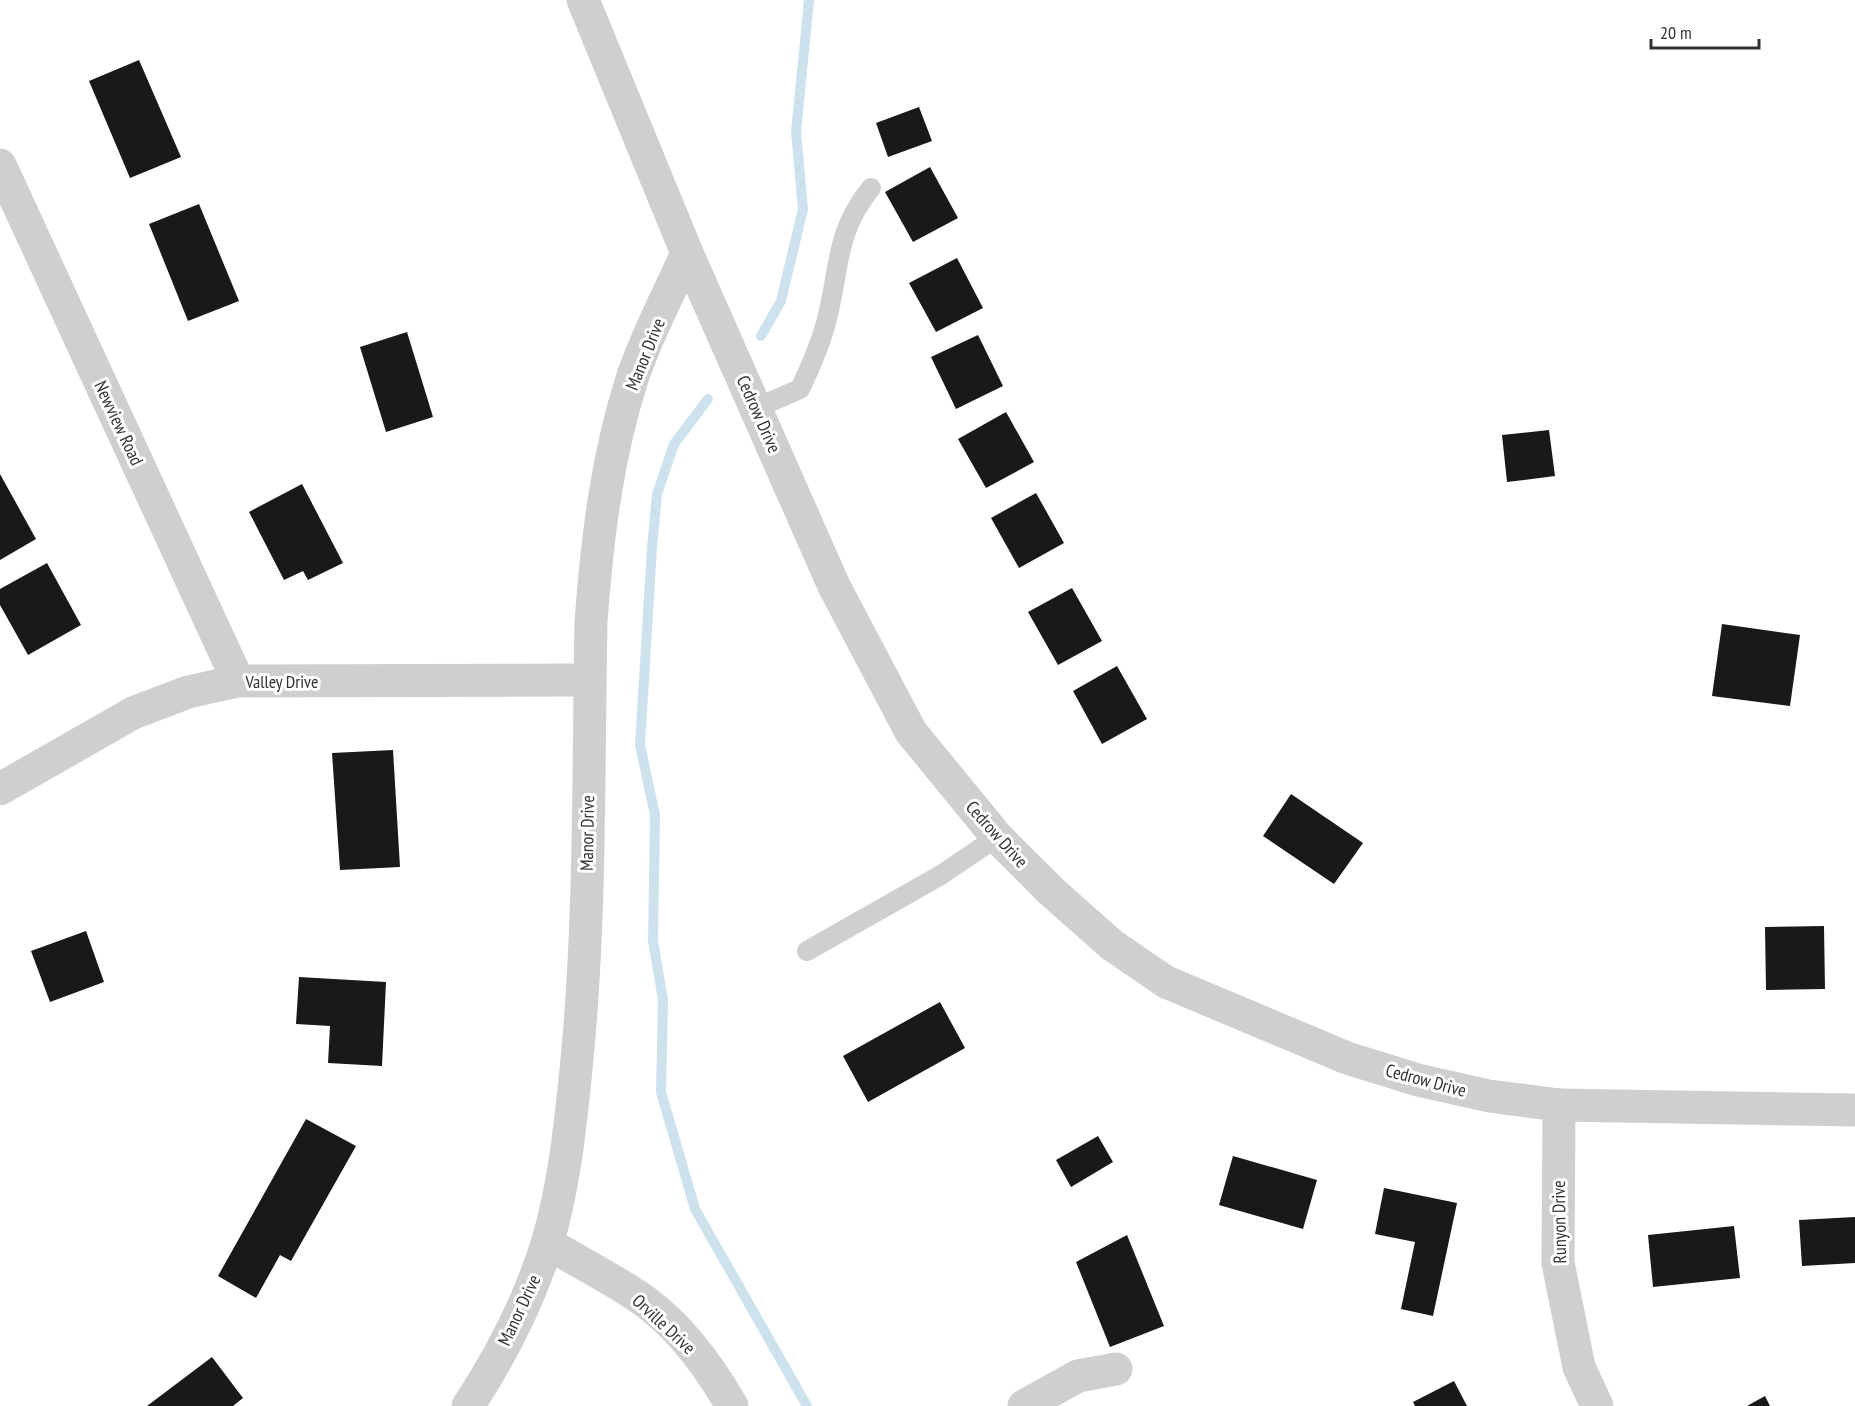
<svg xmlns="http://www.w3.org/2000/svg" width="1855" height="1406" font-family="'PT Sans Narrow',sans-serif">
<rect width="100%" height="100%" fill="#fff"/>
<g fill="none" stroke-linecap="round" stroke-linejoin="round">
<path stroke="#cee2ed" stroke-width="10" d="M761,336L781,301L803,209L796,132L809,0
M708,399L674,444L657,494L652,548L640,745L655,815L653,941L663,1000L661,1092L695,1209L807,1406"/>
</g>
<path fill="#191919" d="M139,60L181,157L130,178L89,81Z
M919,107L932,141L888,157L876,123Z
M930,167L958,218L913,242L885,192Z
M199,204L239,301L188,321L149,224Z
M957,258L983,308L936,332L909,283Z
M407,332L433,417L386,432L360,347Z
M978,335L1003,386L956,409L931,357Z
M1006,412L1034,462L986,488L958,439Z
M1549,430L1555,476L1507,482L1502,435Z
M0,474L36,539L0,560Z
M302,484L343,563L308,580L303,571L284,580L249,512Z
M1036,493L1064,543L1019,568L991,518Z
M47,563L81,625L28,655L0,605V589Z
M1072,588L1102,641L1058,665L1028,612Z
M1722,624L1800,635L1790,706L1712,696Z
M1117,666L1147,719L1102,744L1073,691Z
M393,750L400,867L340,870L332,753Z
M1291,794L1363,843L1334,884L1263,836Z
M1824,926L1825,989L1766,990L1765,927Z
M86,931L104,982L50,1002L31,951Z
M299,977L386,982L382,1066L328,1063L330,1026L296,1024Z
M940,1002L965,1048L868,1102L843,1056Z
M306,1119L356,1146L291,1261L280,1255L256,1298L218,1276Z
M1098,1136L1113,1162L1071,1187L1056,1160Z
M1233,1156L1317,1180L1303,1229L1219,1205Z
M1384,1188L1457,1203L1433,1316L1401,1309L1415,1242L1375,1234Z
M1855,1217V1263L1802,1266L1799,1220Z
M1734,1226L1740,1278L1653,1287L1648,1235Z
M1127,1235L1164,1326L1110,1347L1076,1262Z
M212,1357L243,1398L233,1406H147Z
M1454,1381L1467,1406H1415L1413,1402Z
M1765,1396L1770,1406H1747Z"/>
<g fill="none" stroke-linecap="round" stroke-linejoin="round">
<path stroke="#cfcfcf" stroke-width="20" d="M756,408L800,389C811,366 821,343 827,319C840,268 835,232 871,188
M807,951L941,875L997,837"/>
<path stroke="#cfcfcf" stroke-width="33" d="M0,165L238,681
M0,789L133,713L188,692L238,681L590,680
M1559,1105L1558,1263L1579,1367L1597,1406
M547,1243C579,1262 613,1279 643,1300C681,1327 709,1366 732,1406
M1024,1406L1078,1376L1116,1369"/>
<path stroke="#cfcfcf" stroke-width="33" d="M583,0L687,253L834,586L911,732L997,837L1051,891L1112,945L1166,982L1347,1058L1418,1080L1489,1096L1559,1105L1855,1110
M468,1406C501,1356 529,1301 547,1244C564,1187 570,1128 576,1070C591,921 588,771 591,622C597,539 607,457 632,379C646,336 669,294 687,253"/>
</g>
<g text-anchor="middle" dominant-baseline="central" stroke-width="6" stroke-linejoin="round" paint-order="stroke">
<g font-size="18" fill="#323232" stroke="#fff">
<text transform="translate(645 354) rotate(-68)">Manor Drive</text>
<text transform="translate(759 414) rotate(66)">Cedrow Drive</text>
<text transform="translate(119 423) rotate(65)">Newview Road</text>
<text x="282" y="681">Valley Drive</text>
<text transform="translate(587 833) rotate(-89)">Manor Drive</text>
<text transform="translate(997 834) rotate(48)">Cedrow Drive</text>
<text transform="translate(1426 1080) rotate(15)">Cedrow Drive</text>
<text transform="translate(1559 1222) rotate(-91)">Runyon Drive</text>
<text transform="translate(519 1310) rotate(-65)">Manor Drive</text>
<text transform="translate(664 1324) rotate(43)">Orville Drive</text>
</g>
</g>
<path d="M1651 39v9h108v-9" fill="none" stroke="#323232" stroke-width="3"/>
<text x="1660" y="39" font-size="18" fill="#323232" stroke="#ffffff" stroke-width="4.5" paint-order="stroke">20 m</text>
</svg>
